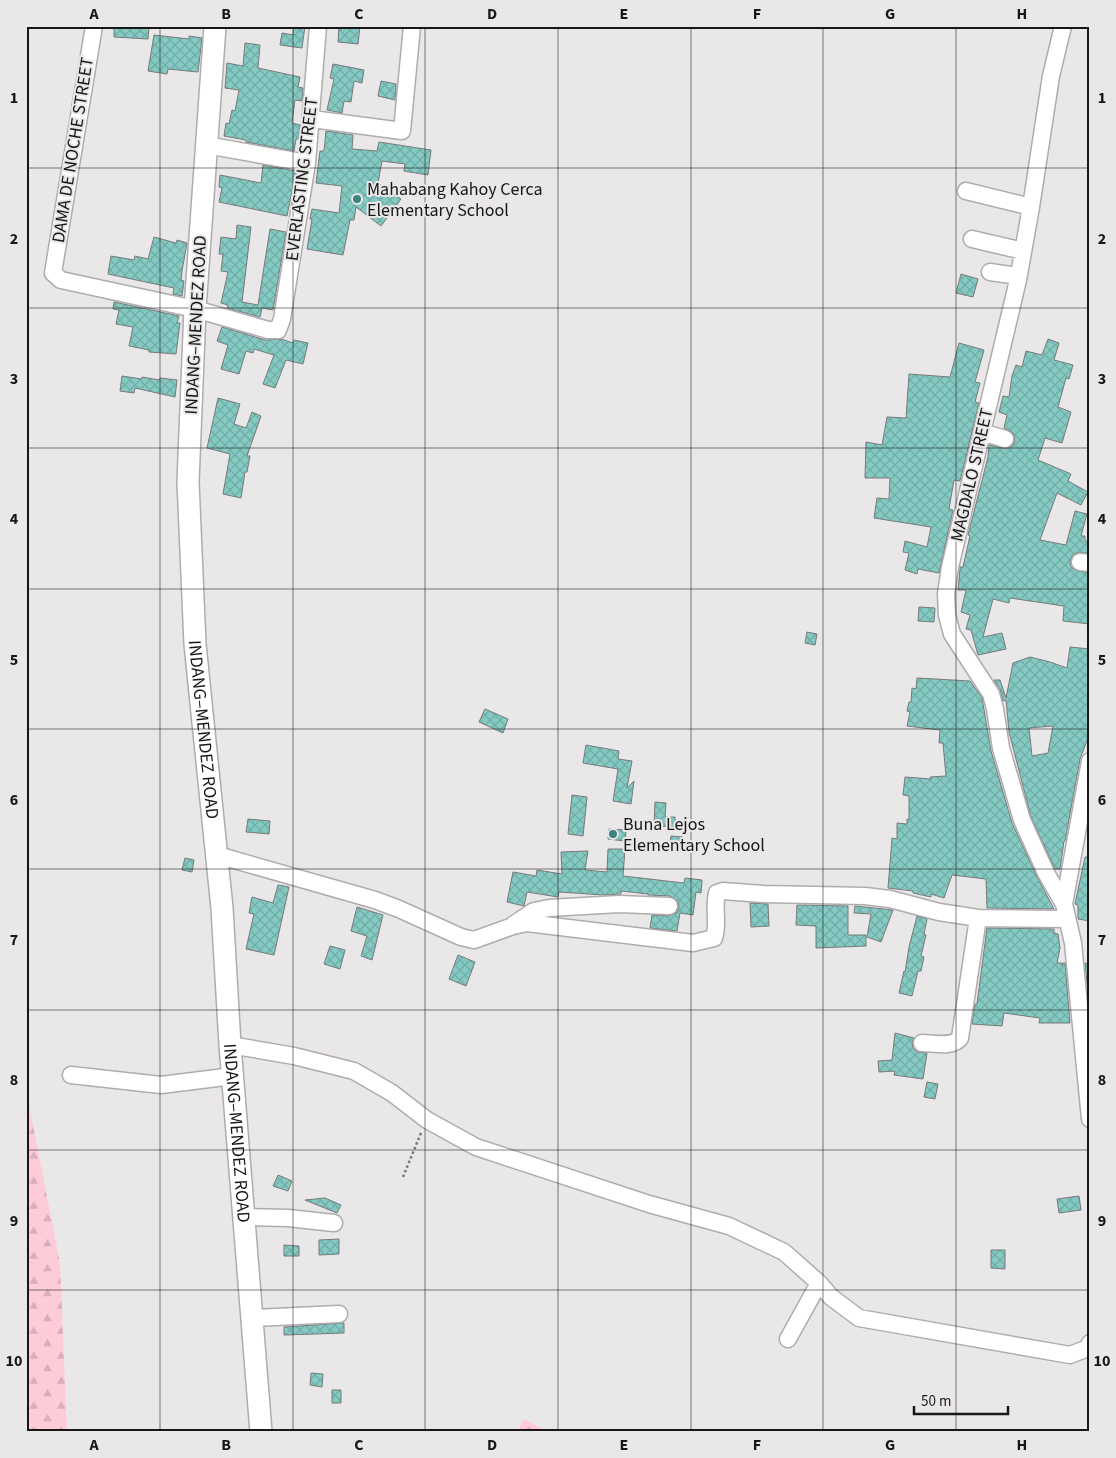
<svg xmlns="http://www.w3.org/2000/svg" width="1116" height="1458" font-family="'Source Sans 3',sans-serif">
<defs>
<pattern id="forest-firs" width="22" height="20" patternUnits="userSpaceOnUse" patternTransform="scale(1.25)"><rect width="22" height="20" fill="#fecbd9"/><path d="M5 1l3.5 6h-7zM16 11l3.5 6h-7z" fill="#d9aeba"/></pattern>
<pattern id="building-cross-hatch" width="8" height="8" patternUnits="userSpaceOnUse" patternTransform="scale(1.25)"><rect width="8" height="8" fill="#84cac3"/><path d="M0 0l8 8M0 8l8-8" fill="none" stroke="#71ada7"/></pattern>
</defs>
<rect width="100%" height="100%" fill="#eae7e8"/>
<path fill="url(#forest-firs)" d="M26,1090L60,1263L67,1432H26Z
M524,1419L549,1432H517Z"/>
<path fill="url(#building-cross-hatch)" stroke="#777a7a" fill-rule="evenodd" d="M114,26H149L148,39L114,37Z
M294,26H305L302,48L280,45L282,33L293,35Z
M339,26H360L358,44L338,42Z
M154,35L189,39V36L202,38L198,72L168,69L167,74L148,71Z
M245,43L260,45L258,68L300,77L298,87L303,88L302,101L295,100L292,123L300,125L299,135L298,139H296L294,151L246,142V140L224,136L226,123L229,124L232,110L235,111L239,90L225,88L227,63L243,66Z
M333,64L364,70L362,83L354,81L351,102L344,101L342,113L327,110L334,79L330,78Z
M381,81L396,84L395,100L378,96Z
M326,131L353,135L352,149L377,151L379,142L431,150L428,175L404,171L405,164L382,161L378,183L401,199L381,226L356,207L354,220H350L343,255L307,249L312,219H310L312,209L339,213L342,186L316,183L320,151H324Z
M263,165L296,171L287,216L219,202L222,188L219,187L220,175L261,183Z
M237,225L251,227L242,302L258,305L270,229L286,232L273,310L262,308L260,317L227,308L228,305L221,303L228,272L221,271L223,254H219L221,237L236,239Z
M154,237L176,243L177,240L187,243L182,271L181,280L184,281L182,296L173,294L174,288L108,274L111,256L134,260L135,256L148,259Z
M961,274L978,279L973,297L956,293Z
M114,302L179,316L177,323H180L176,354L149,352V350L129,346L133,327L116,324L119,310L113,309Z
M222,327L265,340L281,339L293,343L294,340L308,343L303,364L286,360L275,388L263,384L274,355L254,349L253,353L246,351L239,374L221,369L228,345L217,341Z
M1048,339L1059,343L1054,360L1073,365L1069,379L1066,378L1058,407L1071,412L1062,443L1045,438L1038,460L1071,474L1068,481L1088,492L1081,505L1057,493L1040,540L1066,545L1075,511L1087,514L1081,536H1085V541L1090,542V553H1076L1072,556L1070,562L1071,567L1075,570L1090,573V624L1063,621L1064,606L1010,598L1009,603L993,599L983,637L1002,633L1006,649L978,655L971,630L966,629L970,615L961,612L966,590H958L960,569V567H963L970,536L968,535L988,457L989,445L1007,449L1012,446L1015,441L1013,433L1004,428L1007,415L999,412L1003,396L1009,397L1012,376L1016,365L1022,367L1026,351L1042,355Z
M959,343L984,350L975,382L980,383L975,402L979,403L960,481L954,480L949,509L953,510L939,573L918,569L917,574L905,570L909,553L903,552L905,541L927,547L931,527L874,518L877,498L889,499L890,478H865L866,442L882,445L887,417L906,418L909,374L950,377Z
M122,376L142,379V377L159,380L160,378L177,380L175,397L135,388L134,393L120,391Z
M218,398L240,404L234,424L246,428L252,412L261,416L247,456H250L247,472H245L241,498L223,494L230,454L207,448Z
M919,607L935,608L934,622L918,621Z
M807,632L817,634L815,645L805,643Z
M1070,647L1090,649V733L1080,759L1065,841H1064L1060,869H1055L1031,817L1009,732L1006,700L1003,701L1000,689L994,680H1000L1006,698L1013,663L1030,657L1050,662L1067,668ZM1053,726L1048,753L1032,756L1029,728Z
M917,678L970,681L982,698L991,751L1012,823L1037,877L1054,909L987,908L986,879L952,875L944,898L931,894V897L913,893V891L888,888L892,838L897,839V823L907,824V819H909V796L903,795L905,777L931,779L930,777L946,776L943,743H939L940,730L907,726L910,712L907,711L909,702H911L912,688L916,689Z
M485,709L508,719L503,733L479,722Z
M586,745L619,751L618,759L632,761L627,788L634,781L631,804L613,801L618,769L583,763Z
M572,795L587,797L583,836L568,834Z
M655,802L666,803L665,817H675V827L654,826Z
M248,819L270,821L269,834L246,832Z
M609,829L626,830L625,841L608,839Z
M671,836L683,837L681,851L669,850Z
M608,849H625L623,876L684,883L685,878L702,880L701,893L696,892L693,915L680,913L677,931L650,928L652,915L669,916L677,912L679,907L678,901L670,896L648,895V894L621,891V894L604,895L559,892L558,897L527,892L524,906L507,902L513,872L536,876L537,870L562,874L561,852L588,851L585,870L607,872Z
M1085,857H1090V921L1078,919V905L1075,904Z
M185,858L194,860L192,872L182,870Z
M278,885L289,887L274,955L246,949L254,914L249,913L252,897L273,903Z
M750,903L768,904L769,926L751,927Z
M797,905L848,906V935H866V946L816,948V926L796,925Z
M855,906L893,910L881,942L867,937L871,914L854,913Z
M357,907L383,915L372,960L361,956L367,936L351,931Z
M917,916L927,919L924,934L926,935L921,956L924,957L921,971H918L912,996L899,993L904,971L905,972L909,947Z
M987,928L1054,929V933L1058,934L1060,948L1057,963H1062V966L1063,963H1065L1070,1023H1039L1040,1018L1004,1013L1002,1026L972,1024L975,1004H977Z
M330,946L345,950L340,969L324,964Z
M458,955L475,962L466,986L449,979Z
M1085,963L1090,964V1012Z
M895,1033L914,1038L912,1043L913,1048L917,1052L927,1053L923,1079L894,1075L895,1071L879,1072L878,1061L892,1060Z
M927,1082L938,1084L935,1099L924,1097Z
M278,1175L292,1181L288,1191L273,1186Z
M1079,1196L1081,1210L1059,1213L1057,1199Z
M325,1198L341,1205L337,1213L305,1200Z
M339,1239V1254L319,1255V1240Z
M284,1245L299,1246V1256H284Z
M991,1250H1005V1269L991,1268Z
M344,1323V1333L284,1335V1327Z
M311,1373L323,1374L322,1387L310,1385Z
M332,1390H341V1403H332Z"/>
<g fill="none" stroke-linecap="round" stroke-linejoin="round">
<g stroke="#afacad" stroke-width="19">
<path id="minor" d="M94,26L53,273L61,280L195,309L268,330H278L282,319L307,163L318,26
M1063,26L1051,76L1031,207L1018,280L950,567L946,594L947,615L952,634L991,694L995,709L1001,748L1022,820L1046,873L1064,904L1073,943L1090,1119
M312,119L402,131L412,26
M206,145L307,163
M966,191L1031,207
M972,239L1023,251
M990,272L1018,276
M982,432L1005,439
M1080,562L1090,563
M217,855L375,900L399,909L461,937L474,940L513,926L527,923L693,943L714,938C719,923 713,908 717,893L723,891L763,894L865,896L890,899L939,912L978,918L1067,919
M1064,904L1090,761
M513,925L534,911L549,908L619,904L669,906
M922,1043C935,1043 952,1048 960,1038L978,918
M230,1045L294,1056L354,1071L392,1093L427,1120L476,1147L649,1204L729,1226L784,1252L819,1283L831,1297L859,1318L1070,1355L1088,1348L1090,1343
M71,1075L161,1085L233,1076
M244,1217L288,1218L334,1223
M252,1318L339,1314
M788,1339L819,1283"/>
</g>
<g stroke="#afacad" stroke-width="24">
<g id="major">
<path id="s1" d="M215,26L195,309L188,482L195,644L222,908L230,1045L261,1432"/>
</g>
</g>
<path stroke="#787676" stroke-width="2.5" stroke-dasharray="2.5 2.5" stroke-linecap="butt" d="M403,1177L421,1133"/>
<use href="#minor" stroke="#fff" stroke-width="16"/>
<use href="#major" stroke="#fff" stroke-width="21"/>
</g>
<path fill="none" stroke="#181717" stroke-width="1" stroke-opacity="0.55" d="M160,26V1432M293,26V1432M425,26V1432M558,26V1432M691,26V1432M823,26V1432M956,26V1432M26,168H1090M26,308H1090M26,448H1090M26,589H1090M26,729H1090M26,869H1090M26,1010H1090M26,1150H1090M26,1290H1090"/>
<g fill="#3c837d" stroke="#eae7e8" stroke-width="2">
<circle cx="357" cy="199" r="5"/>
<circle cx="613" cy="834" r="5"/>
</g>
<g text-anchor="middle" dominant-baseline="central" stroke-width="4" stroke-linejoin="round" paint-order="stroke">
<g font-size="18" fill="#181717" stroke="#eae7e8">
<text transform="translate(73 150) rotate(-81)">DAMA DE NOCHE STREET</text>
<text transform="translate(302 179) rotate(-83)">EVERLASTING STREET</text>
<text transform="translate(196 325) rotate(-87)">INDANG–MENDEZ ROAD</text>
<text transform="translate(972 475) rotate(-77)">MAGDALO STREET</text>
<text stroke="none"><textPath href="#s1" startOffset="705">INDANG–MENDEZ ROAD</textPath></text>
<text stroke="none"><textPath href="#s1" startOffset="1110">INDANG–MENDEZ ROAD</textPath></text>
</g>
<g font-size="18" fill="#181717" stroke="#eae7e8" text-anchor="start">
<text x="367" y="189">Mahabang Kahoy Cerca<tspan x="367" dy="21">Elementary School</tspan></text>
<text x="623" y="824">Buna Lejos<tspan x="623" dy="21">Elementary School</tspan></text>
</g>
</g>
<rect width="1116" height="1458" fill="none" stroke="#eae7e8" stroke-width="55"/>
<path d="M914 1406v8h94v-8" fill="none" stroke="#181717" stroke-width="2.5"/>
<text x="921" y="1406" font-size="15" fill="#181717" stroke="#eae7e8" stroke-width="4" paint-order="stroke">50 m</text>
<rect x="28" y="28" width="1060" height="1402" fill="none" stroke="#181717" stroke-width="2"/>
<g font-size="16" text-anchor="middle" font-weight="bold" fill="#181717">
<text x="94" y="19">A</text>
<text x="226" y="19">B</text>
<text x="359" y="19">C</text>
<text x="492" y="19">D</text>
<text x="624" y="19">E</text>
<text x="757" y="19">F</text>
<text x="890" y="19">G</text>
<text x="1022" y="19">H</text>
<text x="14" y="103">1</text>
<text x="1102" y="103">1</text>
<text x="14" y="244">2</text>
<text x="1102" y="244">2</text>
<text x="14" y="384">3</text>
<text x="1102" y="384">3</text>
<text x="14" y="524">4</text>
<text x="1102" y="524">4</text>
<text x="14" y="665">5</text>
<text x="1102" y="665">5</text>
<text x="14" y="805">6</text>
<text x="1102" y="805">6</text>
<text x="14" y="945">7</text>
<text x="1102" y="945">7</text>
<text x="14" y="1085">8</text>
<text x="1102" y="1085">8</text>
<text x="14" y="1226">9</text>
<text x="1102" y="1226">9</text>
<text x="14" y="1366">10</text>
<text x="1102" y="1366">10</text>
<text x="94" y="1450">A</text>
<text x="226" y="1450">B</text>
<text x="359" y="1450">C</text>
<text x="492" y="1450">D</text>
<text x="624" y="1450">E</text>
<text x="757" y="1450">F</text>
<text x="890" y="1450">G</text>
<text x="1022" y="1450">H</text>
</g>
</svg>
